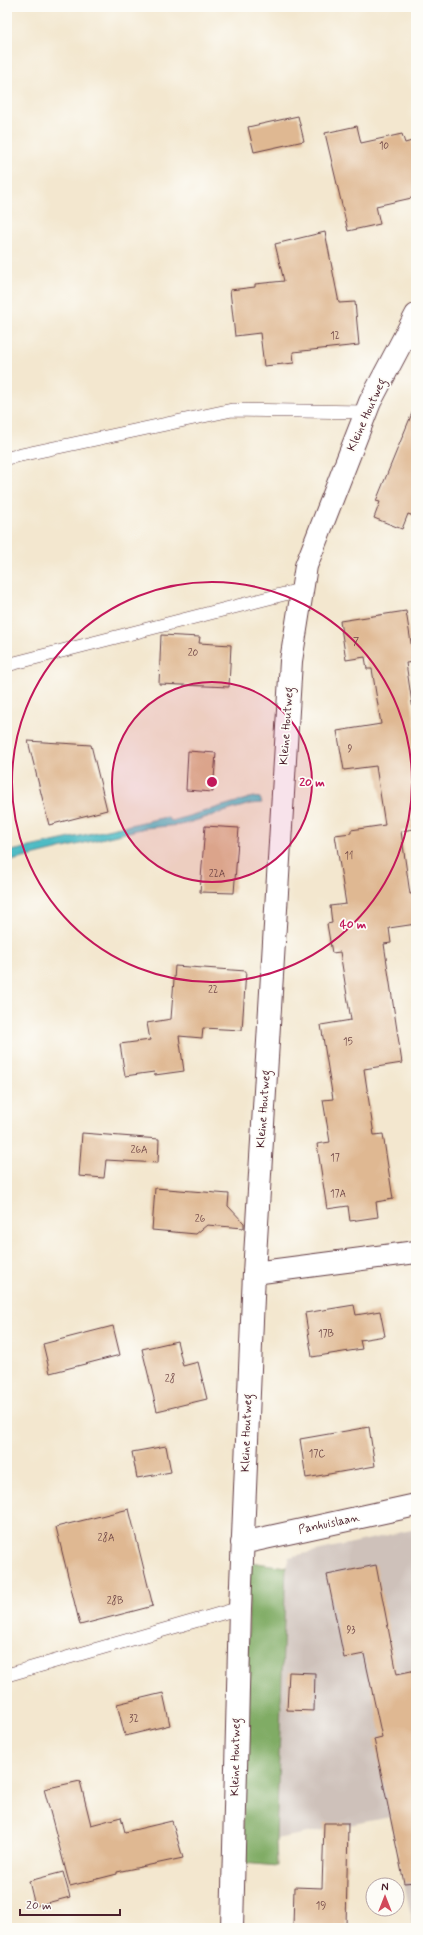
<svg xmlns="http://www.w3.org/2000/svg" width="423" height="1935" font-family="Mynerve,sans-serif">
<rect width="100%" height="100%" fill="#fdfcf7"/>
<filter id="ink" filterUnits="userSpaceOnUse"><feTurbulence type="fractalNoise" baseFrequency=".025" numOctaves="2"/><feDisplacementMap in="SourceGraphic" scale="8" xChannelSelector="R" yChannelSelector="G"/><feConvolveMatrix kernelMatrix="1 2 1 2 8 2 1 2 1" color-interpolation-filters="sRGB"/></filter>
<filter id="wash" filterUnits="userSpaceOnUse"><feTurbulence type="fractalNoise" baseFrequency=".012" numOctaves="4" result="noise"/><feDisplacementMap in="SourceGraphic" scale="16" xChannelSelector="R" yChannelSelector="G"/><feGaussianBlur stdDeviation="0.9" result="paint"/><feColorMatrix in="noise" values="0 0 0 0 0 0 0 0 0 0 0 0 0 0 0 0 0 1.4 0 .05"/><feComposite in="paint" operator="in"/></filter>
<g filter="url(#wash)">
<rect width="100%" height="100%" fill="#f3e7cf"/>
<path fill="#cec1ba" d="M416,1529V1928H400L413,1925L390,1817L276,1839L286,1567L289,1557Z"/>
<path fill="#80ac65" stroke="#656648" d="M250,1562L286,1567L276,1839L277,1866L242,1863Z"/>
<path fill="#4dbbc4" stroke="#4c6d78" d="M253,797L260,798L262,803L250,804L181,825L145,828L7,862V852L166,817L172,821Z"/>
<g id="blocks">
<path fill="#dfb892" d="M298,116L304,141L254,152L248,127Z
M357,126L361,143L402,134L405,143L412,141L416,158V197L376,206L380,224L348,231L325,133Z
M325,232L339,303L355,302L359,345L293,352L294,363L264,366L260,333L235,336L230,290L255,287V284L284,281L275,244Z
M415,406L416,517L408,514L402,529L374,518L380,502L376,501Z
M406,611L414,662L406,663L416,730V816L412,817L414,829L401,831L410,894L416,893V924L389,928L391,943L384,944L402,1063L364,1069L374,1135L383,1134L393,1199L376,1202L378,1217L350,1221L348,1206L327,1209L317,1144L330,1142L323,1100L333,1099L321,1025L351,1020L340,952L332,953L327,924L332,923L330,906L346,904L335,835L351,833V830L385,825L376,766L344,770L337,731L381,724L372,669H367L365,657L346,660L340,621Z
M161,635L200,637L199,643L231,645L229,687L159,684Z
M28,741L91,745L107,810L49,825Z
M188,751L216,753L213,792L186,790Z
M205,826L239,828L234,893L200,892Z
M175,966L246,971L242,1030L203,1028L202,1038L179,1036L184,1071L155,1075L154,1072L125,1076L120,1044L150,1040L147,1023L171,1019Z
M82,1133L159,1139L158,1163L106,1160L104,1178L79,1176Z
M155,1188L229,1194L228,1206L244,1223V1228L207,1225L196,1234L152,1230Z
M354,1305L356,1315L380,1311L385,1336L360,1340L362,1349L312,1357L305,1313Z
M113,1326L120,1355L50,1373L43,1344Z
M177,1341L183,1366L198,1362L207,1399L157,1411L142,1349Z
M369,1427L375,1466L306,1478L300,1439Z
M166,1446L171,1472L137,1478L132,1452Z
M129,1509L153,1606L80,1625L56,1527Z
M376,1565L397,1674L416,1670V1882L404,1883L374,1739L382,1737L364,1654L344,1658L327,1575Z
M289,1672L315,1673L314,1711L287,1710Z
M163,1693L170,1725L125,1736L117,1704Z
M80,1781L91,1825L121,1817L125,1832L172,1821L183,1858L117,1872V1874L70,1886L44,1789Z
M324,1823H348L346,1928H293L294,1887L322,1888Z
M63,1872L70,1897L35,1906L29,1881Z"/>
</g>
</g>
<g filter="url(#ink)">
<use href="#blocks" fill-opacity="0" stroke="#633d44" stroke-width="1"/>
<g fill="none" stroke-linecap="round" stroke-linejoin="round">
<g stroke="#633d44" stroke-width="14">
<path id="lane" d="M7,458L232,410L367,412
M7,665L304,589
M7,1675L240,1608"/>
</g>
<g stroke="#633d44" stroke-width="24">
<path id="street" d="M254,1273L416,1252
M242,1543L416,1505
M232,1928L240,1608L254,1273L291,661L306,566L370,402L416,315"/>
</g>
<use href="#lane" stroke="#fff" stroke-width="13"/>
<use href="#street" stroke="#fff" stroke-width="22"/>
</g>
</g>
<circle cx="212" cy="782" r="100" fill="#c2185b" fill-opacity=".12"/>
<g fill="none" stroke="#c2185b" stroke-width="2">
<circle cx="212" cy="782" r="100"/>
<circle cx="212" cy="782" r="200"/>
</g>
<g text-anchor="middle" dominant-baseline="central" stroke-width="3.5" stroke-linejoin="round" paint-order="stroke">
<g font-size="10" fill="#6f4545">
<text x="384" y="146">10</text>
<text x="335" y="336">12</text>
<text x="356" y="642">7</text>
<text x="193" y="653">20</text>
<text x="350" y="749">9</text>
<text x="349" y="856">11</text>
<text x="217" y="874">22A</text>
<text x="213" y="990">22</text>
<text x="348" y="1042">15</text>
<text x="139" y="1150">26A</text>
<text x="335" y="1158">17</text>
<text x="338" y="1194">17A</text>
<text x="200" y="1219">26</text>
<text x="326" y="1334">17B</text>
<text x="170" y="1379">28</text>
<text x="317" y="1454">17C</text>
<text x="106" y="1538">28A</text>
<text x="115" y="1601">28B</text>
<text x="351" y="1630">93</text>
<text x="134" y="1719">32</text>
<text x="321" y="1906">19</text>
</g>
<g font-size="12" fill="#4a1f2b" stroke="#fdfcf7">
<text transform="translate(367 415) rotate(-66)">Kleine Houtweg</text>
<text transform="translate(287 726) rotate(-86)">Kleine Houtweg</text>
<text transform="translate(264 1109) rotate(-86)">Kleine Houtweg</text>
<text transform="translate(247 1433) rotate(-88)">Kleine Houtweg</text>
<text transform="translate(329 1524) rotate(-12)">Panhuislaan</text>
<text transform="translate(236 1757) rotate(-89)">Kleine Houtweg</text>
</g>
</g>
<circle cx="212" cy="782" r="6" fill="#c2185b" stroke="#fdfcf7" stroke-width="2"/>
<g font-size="12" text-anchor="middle" font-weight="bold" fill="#c2185b" stroke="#fdfcf7" stroke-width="3.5" stroke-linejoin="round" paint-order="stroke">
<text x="312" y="786">20 m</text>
<text x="353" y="928">40 m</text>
</g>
<rect width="423" height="1935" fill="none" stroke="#fdfcf7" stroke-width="24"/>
<g transform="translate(385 1897)"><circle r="19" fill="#fdfcf7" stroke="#b5a4a5"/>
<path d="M0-3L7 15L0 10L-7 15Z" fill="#d1495b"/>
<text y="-6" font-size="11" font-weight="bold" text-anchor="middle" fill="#4a1f2b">N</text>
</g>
<path d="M20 1909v6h100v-6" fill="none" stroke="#4a1f2b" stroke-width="2"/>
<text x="26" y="1909" font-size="12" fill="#4a1f2b" stroke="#fdfcf7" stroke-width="3" paint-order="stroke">20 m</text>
</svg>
